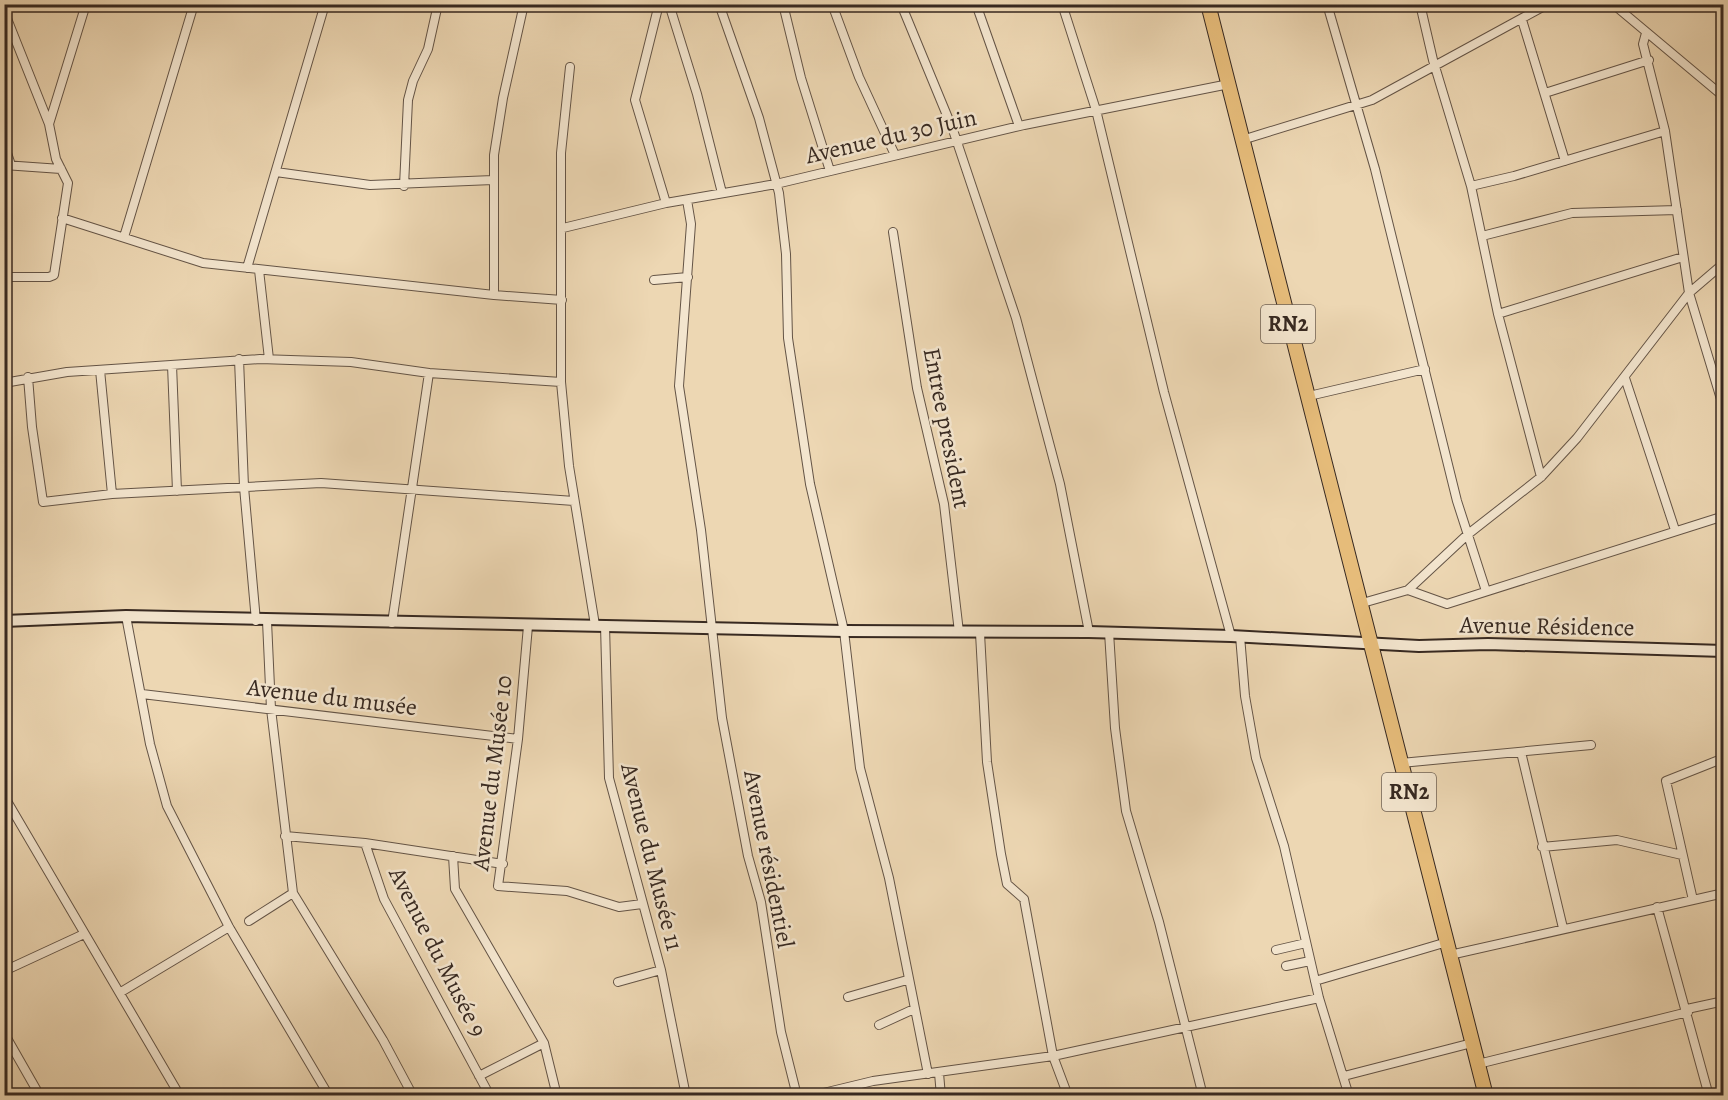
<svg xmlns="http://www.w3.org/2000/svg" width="1728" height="1100" font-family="Alegreya,serif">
<rect width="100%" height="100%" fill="#edd7b3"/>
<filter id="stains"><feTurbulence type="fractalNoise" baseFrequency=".00333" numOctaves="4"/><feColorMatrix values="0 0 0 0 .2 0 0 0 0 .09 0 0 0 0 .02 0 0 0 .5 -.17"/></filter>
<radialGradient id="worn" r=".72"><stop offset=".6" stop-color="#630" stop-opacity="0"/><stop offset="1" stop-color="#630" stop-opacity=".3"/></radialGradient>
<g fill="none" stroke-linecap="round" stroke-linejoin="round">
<g stroke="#645446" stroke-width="10">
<path id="street" d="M659,4L635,100L666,203
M669,4L697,94L722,193
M719,4L759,118L779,193L786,254L788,338L810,484L844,631L860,768L889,878L928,1074
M783,4L801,78L830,171
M832,4L859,77L895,155
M901,4L953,130L1016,318L1060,484L1089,632
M976,4L1019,126
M1062,4L1096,110L1164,392L1231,636
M1327,4L1375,169L1457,501L1486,591
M1420,4L1433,60L1471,186L1498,314L1541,477
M1613,4L1724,97
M4,11L49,124L56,159L68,183L54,275L49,277H4
M1522,20L1565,161
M1646,33L1643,44L1665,131L1689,293L1724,409
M570,67L561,153V382L569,466L595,625
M1545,93L1649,60
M49,124L86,4
M1242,140L1372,100L1548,4
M4,144L11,165
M4,165L61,169
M276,172L370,185L493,180
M404,186L408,100L413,81L428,49L438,4
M1471,186L1514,176L1665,131
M687,200L691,224L679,386L701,530L722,718L748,856L761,902L781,1032L797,1096
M62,218L203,263L494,295L562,300
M563,228L666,203L776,184L1024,125L1229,84
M893,232L917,388L944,504L959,632
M1482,236L1572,213L1677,210
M124,237L194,4
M247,268L325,4
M259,270L269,359
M654,280L688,277
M494,295V155L503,98L524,4
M1498,314L1683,257
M239,359L244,487L256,621
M172,365L177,491
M100,370L112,494
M28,377L32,427L43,502L112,494L321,483L574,501
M1625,378L1675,530
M4,383L67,372L260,359L351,362L429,373L561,382
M1309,396L1425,369
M1408,590L1447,604L1724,516
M1359,604L1408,590L1467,535L1541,477L1577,438L1689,293L1724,263
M126,616L150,744L167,806L229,927L329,1096
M267,621L271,709L293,893L383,1040L413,1096
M392,623L429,373
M605,625L609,778L661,970L686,1096
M528,626L518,739L498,886L567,891L619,907L642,904
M1109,632L1115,728L1126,811L1159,922L1203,1096
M980,633L987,762L1001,854L1007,884L1024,899L1053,1056L1068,1096
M1240,636L1245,696L1256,758L1284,846L1319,998L1349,1096
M142,694L518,739
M1521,752L1563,928
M1401,763L1591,745
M4,796L180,1096
M285,836L365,843L503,864
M365,843L384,899L490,1096
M1542,847L1617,840L1682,855
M453,856L455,889L544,1043L557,1096
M1693,900L1666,781L1724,758
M1657,907L1709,1096
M249,921L293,893
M1276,950L1306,943
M1450,955L1724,893
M1286,966L1310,961
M4,971L84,934
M1315,981L1447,942
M618,982L661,970
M121,992L229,927
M848,997L907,980
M1687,1009L1724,1001
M879,1025L914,1009
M4,1033L40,1096
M1478,1064L1688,1012
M939,1073L941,1096
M479,1076L544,1043
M1344,1076L1472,1043
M811,1096L873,1081L1053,1056L1319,998
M1720,1096L1724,1095"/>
</g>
<g stroke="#372921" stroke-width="14">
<path id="secondary" d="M4,621L126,616L844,631L1089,632L1231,636L1419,646L1488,644L1724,651"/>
</g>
<g stroke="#372921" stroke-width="16">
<path id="highway" d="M1208,4L1486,1096"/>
</g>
<use href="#street" stroke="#f3e5ce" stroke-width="8"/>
<use href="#secondary" stroke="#f3e5ce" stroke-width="10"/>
<use href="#highway" stroke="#e6bc7a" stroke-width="14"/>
</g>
<g text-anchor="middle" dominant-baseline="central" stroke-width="5" stroke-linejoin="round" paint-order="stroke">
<g fill="#f3e5ce" stroke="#6f6155" stroke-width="1.5">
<rect x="1261" y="305" width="54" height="38" rx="4.5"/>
<rect x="1382" y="773" width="54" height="38" rx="4.5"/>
</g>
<g font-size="22" font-weight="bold" fill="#372921">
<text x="1288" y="324">RN2</text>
<text x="1409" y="792">RN2</text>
</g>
<g font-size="24" fill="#372921" stroke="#f3e5ce">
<text transform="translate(891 136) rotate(-13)">Avenue du 30 Juin</text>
<text transform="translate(947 428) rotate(79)">Entree president</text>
<text transform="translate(1547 626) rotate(1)">Avenue Résidence</text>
<text transform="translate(332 697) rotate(7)">Avenue du musée</text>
<text transform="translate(492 773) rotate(-83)">Avenue du Musée 10</text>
<text transform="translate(652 857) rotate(76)">Avenue du Musée 11</text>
<text transform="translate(769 859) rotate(79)">Avenue résidentiel</text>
<text transform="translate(438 952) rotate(63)">Avenue du Musée 9</text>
</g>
</g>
<rect width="1728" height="1100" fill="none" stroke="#edd7b3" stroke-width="24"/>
<rect x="6" y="6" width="1716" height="1088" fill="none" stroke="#372921" stroke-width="3"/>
<rect x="12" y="12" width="1704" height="1076" fill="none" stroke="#372921" stroke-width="1.5"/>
<rect width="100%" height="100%" filter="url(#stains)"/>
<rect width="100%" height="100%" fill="url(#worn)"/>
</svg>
